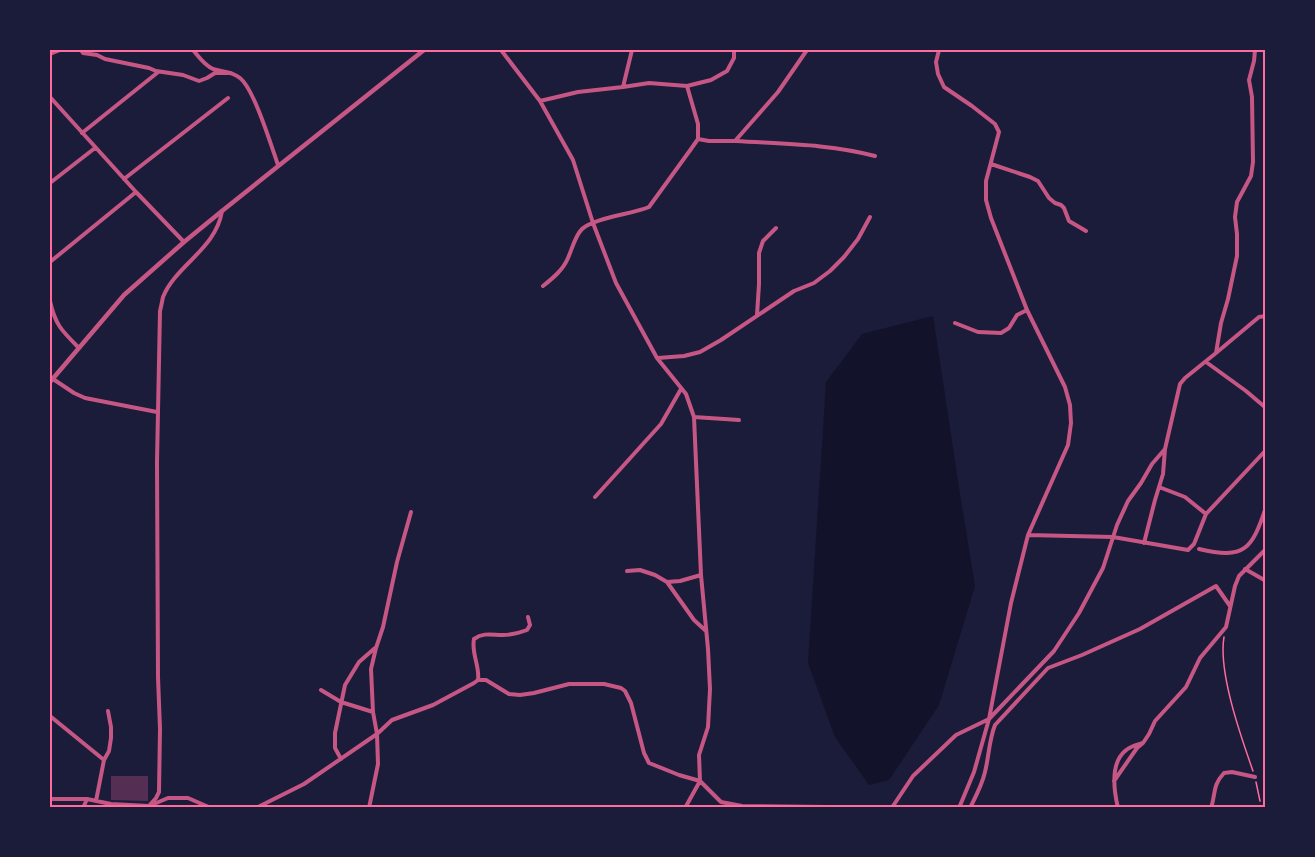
<svg xmlns="http://www.w3.org/2000/svg" width="1315" height="857" font-family="Helvetica,sans-serif">
<rect width="100%" height="100%" fill="#1b1b3a"/>
<path fill="#12122b" d="M933,316L960,494L975,586L939,705L889,780L869,785L835,737L808,663L826,382L862,334Z"/>
<path fill="#542f53" d="M111,776H148V801L111,800Z"/>
<g fill="none" stroke-linecap="round" stroke-linejoin="round">
<path stroke="#ff6b9d" stroke-width="1.5" d="M1224,637C1218,672 1241,737 1253,771
M1256,782L1260,801"/>
<path stroke="#c65784" stroke-width="4" d="M81,50L83,53L97,55L105,59L149,68L156,71L183,75L199,81L207,78L215,73H231
M193,50C199,57 204,65 213,69C222,72 232,71 240,78C254,89 271,145 278,165
M501,50L540,101L573,160L593,223L616,283L657,358L686,394L694,417L701,575L708,649L710,689L708,727L699,755L700,781L685,808
M939,50L936,62L938,74L944,87L972,106L995,124L999,132L986,181V200L991,218L1027,310L1065,387L1070,405L1071,423L1068,445L1028,535L1011,603L989,719L974,772L959,808
M50,54L60,50
M623,87L632,50
M50,97L136,192L184,242
M540,101L578,92L623,87L649,83L687,86L711,80L727,71L734,58V50
M82,133L157,73
M698,139L709,141H735L778,92L807,50
M736,141C782,144 830,144 875,156
M991,164L1030,177L1038,181L1049,198L1055,203L1061,205L1064,208L1069,221L1086,231
M124,179L228,98
M50,183L95,148
M50,262L136,192
M543,286C553,278 563,270 568,258C572,249 575,236 582,229C593,218 633,214 649,207L691,149L698,139V124L687,86
M50,301C55,324 61,330 78,347
M757,315L759,284V253L763,241L776,228
M955,323L978,332L1001,333L1009,328L1017,315L1027,310
M1216,353L1221,323L1228,299L1237,256V234L1235,217L1237,202L1251,176L1253,162L1252,97L1249,80L1254,61L1255,50
M658,358L684,356L700,352L721,340L794,291L814,283L830,271L844,257L858,239L870,217
M1206,362L1246,391L1266,408
M50,377L74,393L85,398L157,412
M694,417L739,420
M1159,487L1185,497L1206,514L1266,450
M595,497L661,424L681,389
M1028,535L1113,537L1188,550L1194,544L1206,514
M1144,543L1155,500L1163,474L1165,449L1180,384L1185,378L1216,353L1259,317L1266,316
M1199,549C1245,560 1252,549 1266,507
M1245,569L1266,581
M627,571L640,570L655,575L667,582L694,620L706,631
M667,582L680,581L701,575
M478,680H486L509,694L520,695L534,693L569,684H604L621,688L625,691L631,703L644,753L649,763L679,775L700,781L721,802L742,806L915,808
M321,690L341,702L373,712
M50,716L104,760
M1143,743L1149,734L1155,721L1186,687L1200,658L1226,627L1235,586L1239,576L1266,549
M341,759L335,748V733L345,685L359,662L375,648
M1114,781L1137,748L1143,743C1136,745 1130,746 1125,751C1110,764 1114,791 1118,808
M50,799H87L111,804L149,806L168,798H188L211,808
M96,801L104,760L109,751L111,738V727L108,711
M893,806L913,776L956,735L989,719L1054,651L1079,613L1103,568L1117,525L1128,501L1141,483L1152,464L1165,449
M83,808L87,799
M147,808L156,798L159,792L160,729L158,677L157,462L160,311C161,307 162,302 163,297C176,265 216,249 222,211
M256,808L304,784L377,734L392,720L433,705L474,683L478,680C480,666 471,653 474,639C484,632 492,635 503,635C511,635 519,633 527,630L530,625L528,617
M369,808L378,764L377,734L373,712L371,669L376,648L383,627L397,562L411,512
M970,808C976,796 982,785 985,772C989,756 989,740 995,725L1048,668L1082,655L1140,629L1216,586L1230,606
M1211,808C1216,793 1212,786 1224,773L1232,772L1255,777"/>
<path stroke="#c65784" stroke-width="4.5" d="M50,382L124,295L184,242L222,211L424,50"/>
<path stroke="#a44b75" stroke-width="1.5" d="M1252,50L1266,51"/>
</g>
<rect width="1315" height="857" fill="none" stroke="#1b1b3a" stroke-width="102"/>
<rect x="51" y="51" width="1213" height="755" fill="none" stroke="#ff6b9d" stroke-width="2"/>
</svg>
